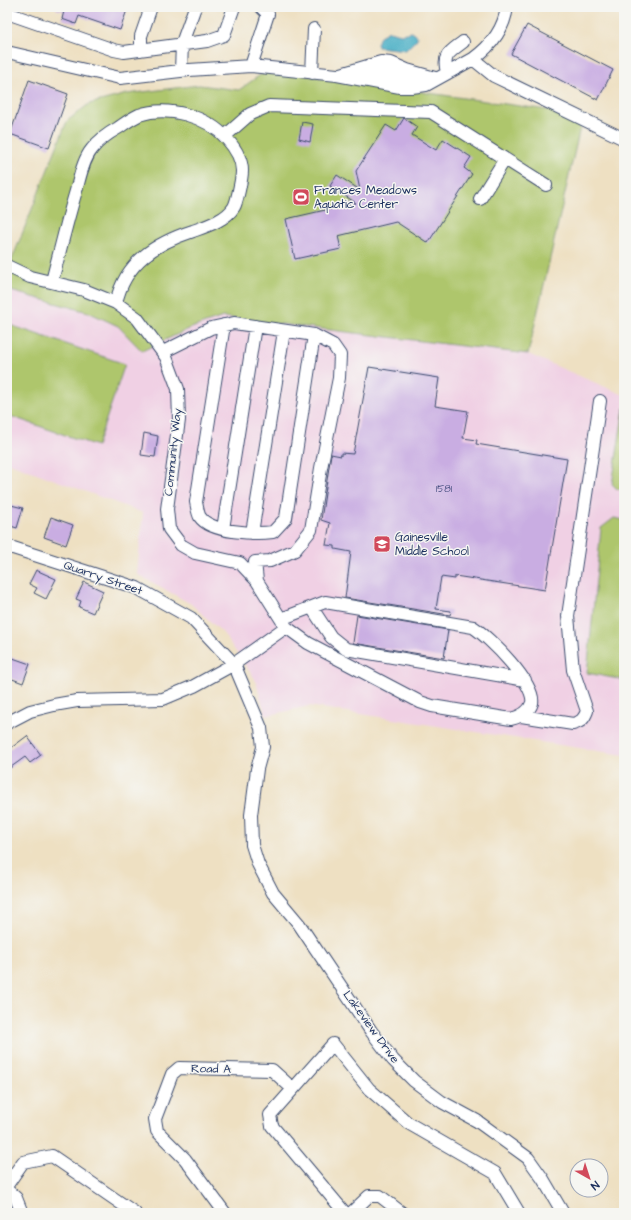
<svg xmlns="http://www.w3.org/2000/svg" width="631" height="1220" font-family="'Architects Daughter',sans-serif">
<rect width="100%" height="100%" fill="#f6f6f2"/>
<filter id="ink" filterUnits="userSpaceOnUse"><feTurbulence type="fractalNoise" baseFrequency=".025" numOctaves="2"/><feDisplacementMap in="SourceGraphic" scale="8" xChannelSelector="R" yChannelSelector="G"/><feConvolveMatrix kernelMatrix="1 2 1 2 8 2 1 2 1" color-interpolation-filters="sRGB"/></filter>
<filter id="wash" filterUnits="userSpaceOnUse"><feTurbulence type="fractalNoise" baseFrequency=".012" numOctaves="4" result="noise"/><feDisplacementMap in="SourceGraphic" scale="16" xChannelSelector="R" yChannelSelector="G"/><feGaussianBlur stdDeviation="0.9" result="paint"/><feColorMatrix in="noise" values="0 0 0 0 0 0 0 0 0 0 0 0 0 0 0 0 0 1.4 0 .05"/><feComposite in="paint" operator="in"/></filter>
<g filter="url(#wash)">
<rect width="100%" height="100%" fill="#eee0c2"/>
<path fill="#f0d0e4" d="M7,290L88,312L118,326L142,351L191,328L223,317L528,354L624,395V755L309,706L266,716L255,679L223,633L191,604L137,574L143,513L7,462Z"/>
<path fill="#aec66c" stroke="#647a65" d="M267,70L583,115L528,354L223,317L191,328L142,351L118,326L88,312L7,290V272L67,121L89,104L127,94L199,85L239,90Z
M7,324L125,364L97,446L7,415Z
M624,408V490L617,489L612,484Z
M614,518L624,520V680L587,673L601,528Z"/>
<path fill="#46aec5" stroke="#306e92" d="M389,31L401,34L412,32L417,36V39L406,50L378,47L377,44L380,36Z"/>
<g id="blocks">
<path fill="#c9ade2" d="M56,7H128L120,30L79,16L76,24L62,19L64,11L56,9Z
M527,25L613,70L598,100L511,54Z
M29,80L68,94L49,148L10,134Z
M404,118L417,127L412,135L436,150L443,139L471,157L464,168L472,174L428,243L396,222L338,236L341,249L295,259L286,219L356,203L330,186L337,175L360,190L356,171L386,125L396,131Z
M302,122L313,124L310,142L299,139Z
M369,367L439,378L435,406L468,411L463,438L477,440L476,444L567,459L545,590L455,576V579L441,577L436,609L451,611L450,615L345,598L351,552L335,549V546L326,545L330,523L321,520L331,454L341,456V453L353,454Z
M144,433L158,436L155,457L141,455Z
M7,504L23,508L17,528L7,525Z
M51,517L73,525L66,545L44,537Z
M36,570L56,579L46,599L34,593L37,588L29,584Z
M84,582L103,591L93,613L79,607L81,601L76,599Z
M357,615L448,630L444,658L353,643Z
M7,656L30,664L23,683L7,677Z
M27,736L41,755L30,763L25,757L7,770V751Z"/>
</g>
</g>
<g filter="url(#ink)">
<use href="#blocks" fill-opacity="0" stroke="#3b4a6d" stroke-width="1"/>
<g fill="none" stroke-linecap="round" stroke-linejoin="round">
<g stroke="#3b4a6d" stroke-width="14">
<path id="minor" d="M507,7C504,30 491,46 473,59L494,76L622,138
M7,13L114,50L124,52L207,41L224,35L234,7
M141,50V36L151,7
M7,52L120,78L189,70L251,66L268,14L261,7
M251,66L337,75L400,87H412L426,85L473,59
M181,71L182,43L195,7
M447,72C442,55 450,52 463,42
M312,73L314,29
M341,74L381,62L391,63L407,70L435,78
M361,76L385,73L421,82
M225,136L250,114L269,106L431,112L546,185
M480,199L505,159
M7,266L30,277L84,290L116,303L137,318L166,357L178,389L179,420L167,509L169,529L181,545L195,553L240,563L257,581L286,627L308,643L420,702L432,706L511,719C519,717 529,713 532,703C536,684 489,637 473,627L325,602L281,619
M52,281C60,251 67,221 76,191C80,177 83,160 92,149C99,140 109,133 118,128C124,124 132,118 139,115C168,105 207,116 227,139C235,148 242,159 242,171C242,178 237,202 234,207C226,220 207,226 193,231C156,243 125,262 116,303
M224,325L196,502C197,507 198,514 200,517C211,533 256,534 273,532L286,518L314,335
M163,352L211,328L234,323L314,335L333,345L340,355L339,378L321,468L311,530L295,550L270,561L255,562L257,581
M223,529L255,326
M252,533L284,331
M7,546L137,588L191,618L234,664L261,728L263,747L257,769L251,815L252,845L258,864L273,893L299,924L371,1031L393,1060L414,1081L442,1102L477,1121L528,1158L543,1179L563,1213
M312,608L331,637L346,649L525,680
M521,716L573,724C581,722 584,719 587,711L573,670L568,616L600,401
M7,723L30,711L54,705L77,701L163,699L194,686L234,664L286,627
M7,1185L23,1162L52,1156L135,1213
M7,1190L16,1198L22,1213
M225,1213L185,1159L157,1131L155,1119L172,1074L179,1068L272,1070L293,1089
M345,1213L272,1126L270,1115L333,1044L369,1089L408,1123L495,1173L519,1213
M351,1213L369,1196H380L402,1213"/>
</g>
<use href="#minor" stroke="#fff" stroke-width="12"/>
</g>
</g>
<defs>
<g id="stadium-square" transform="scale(0.9)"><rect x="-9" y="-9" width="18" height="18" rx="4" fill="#d1495b" stroke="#f6f6f2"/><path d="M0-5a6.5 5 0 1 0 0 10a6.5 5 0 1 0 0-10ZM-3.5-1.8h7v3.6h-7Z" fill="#fff"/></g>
<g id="school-square" transform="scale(0.9)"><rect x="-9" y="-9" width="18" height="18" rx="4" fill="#d1495b" stroke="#f6f6f2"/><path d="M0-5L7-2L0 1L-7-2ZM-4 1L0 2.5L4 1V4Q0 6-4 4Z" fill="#fff"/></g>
</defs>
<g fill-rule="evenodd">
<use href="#stadium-square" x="301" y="197"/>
<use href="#school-square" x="382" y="544"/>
</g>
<g text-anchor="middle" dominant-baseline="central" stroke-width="3" stroke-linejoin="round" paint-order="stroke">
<g font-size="10" fill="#464e7f">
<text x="444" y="489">1581</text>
</g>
<g font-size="12" fill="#1b2f5e" stroke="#f6f6f2" text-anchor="start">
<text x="314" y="190">Frances Meadows<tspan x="314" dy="14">Aquatic Center</tspan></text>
<text x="395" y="537">Gainesville<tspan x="395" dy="14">Middle School</tspan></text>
</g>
<g font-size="12" fill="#1b2f5e" stroke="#f6f6f2">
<text transform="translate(173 452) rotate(-84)">Community Way</text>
<text transform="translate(103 578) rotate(19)">Quarry Street</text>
<text transform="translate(371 1027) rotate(54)">Lakeview Drive</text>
<text transform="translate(211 1069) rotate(1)">Road A</text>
</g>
</g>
<rect width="631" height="1220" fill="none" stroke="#f6f6f2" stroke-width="24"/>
<g transform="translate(589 1178) rotate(141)"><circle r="19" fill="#f6f6f2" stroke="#9ea6b7"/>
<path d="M0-3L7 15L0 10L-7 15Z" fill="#d1495b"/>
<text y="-6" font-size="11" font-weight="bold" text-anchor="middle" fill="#1b2f5e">N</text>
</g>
</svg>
